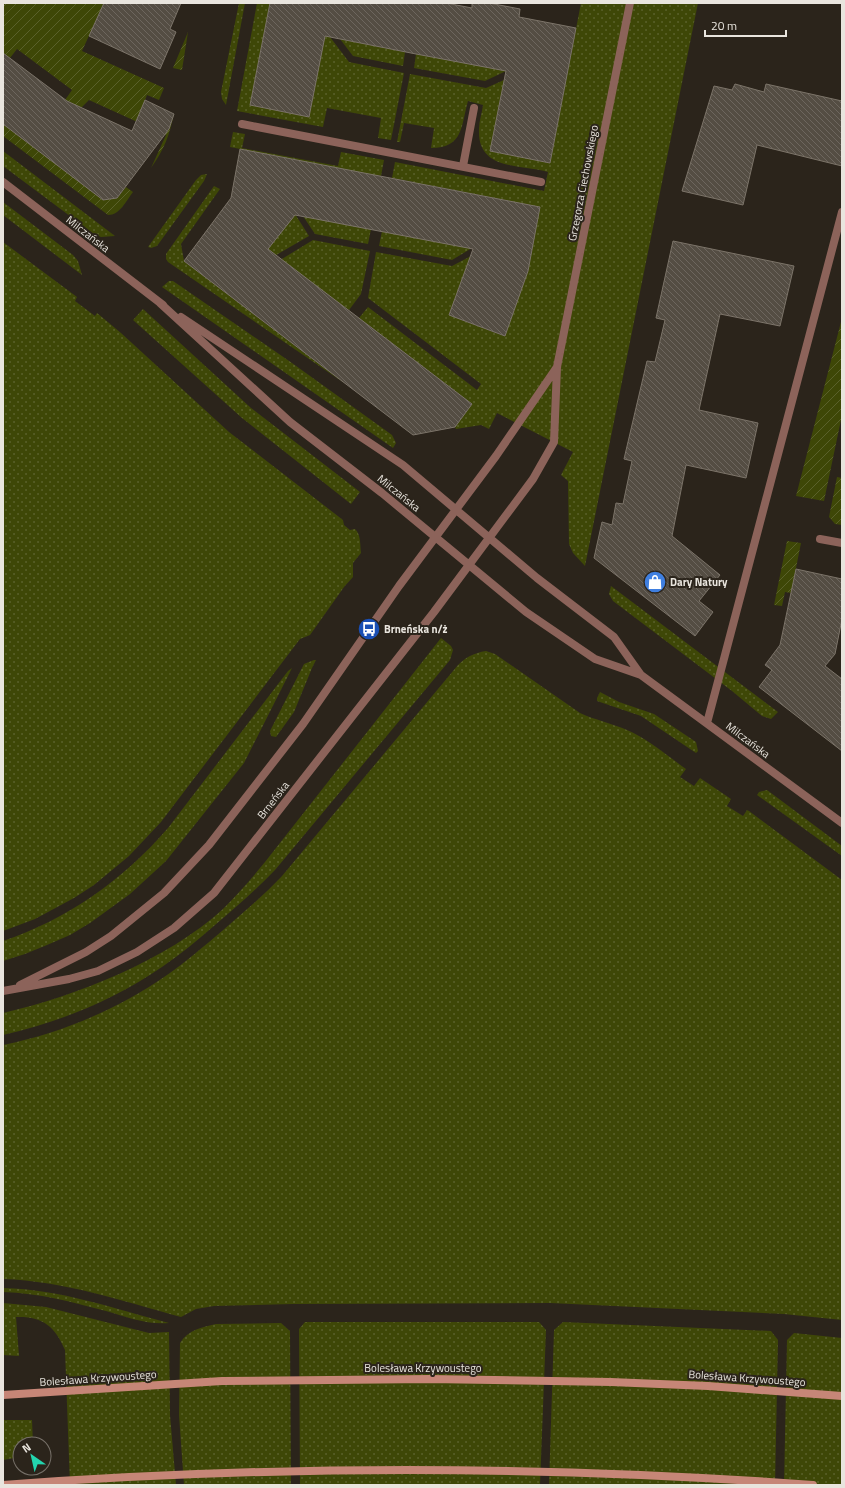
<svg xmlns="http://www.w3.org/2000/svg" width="845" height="1488" font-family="'Titillium Web',sans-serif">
<defs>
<pattern id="grass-dots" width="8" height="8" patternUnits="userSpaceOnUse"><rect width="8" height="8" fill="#3e4707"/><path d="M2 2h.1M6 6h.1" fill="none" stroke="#5a612b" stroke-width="1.8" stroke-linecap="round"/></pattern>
<pattern id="garden-furrows" width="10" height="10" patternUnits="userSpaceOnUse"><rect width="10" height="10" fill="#3e4707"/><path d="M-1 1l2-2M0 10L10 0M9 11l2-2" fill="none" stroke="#5a612b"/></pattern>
<pattern id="building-back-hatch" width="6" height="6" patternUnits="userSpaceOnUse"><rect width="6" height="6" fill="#544d43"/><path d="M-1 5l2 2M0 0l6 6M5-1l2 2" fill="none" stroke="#6d665e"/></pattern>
</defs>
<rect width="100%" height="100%" fill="#2b241b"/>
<path fill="url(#grass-dots)" d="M239,3H245L226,105L222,99L221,92Z
M257,3H270L250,105L309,117L325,36L330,37L349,62L404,73L391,140L378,138L381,118L327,108L323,127L237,111Z
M581,3H698L585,566L573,553L569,544L568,481L561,475L573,452L497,413L489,429L481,425L456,429L455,427L472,404L359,318L368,307L477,390L481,384L368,298L376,252L452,266L471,256L449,315L504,336L528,271L540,207L428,185L413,189L414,182L392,178L395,162L544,191L548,172C520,164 477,171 479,129C479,121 482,113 483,105L468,101C461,125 464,148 431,148L434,128L404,123L400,142H397L410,74L486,88L504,80L490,151L550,163Z
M340,39L405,52L403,66L353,56Z
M416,54L506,71L485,81L414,68Z
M233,132L245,134L242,148L338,166L341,152L384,160L381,176L378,175L377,181L352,171L230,147Z
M3,151L115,236L101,237L94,234L3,166Z
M207,174L204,181L157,246L151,248L148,247L196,180L201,175Z
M214,186L220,189L181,244L184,261L344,383L168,262L166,259V254Z
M3,202L73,255L78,261L82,275L3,215Z
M295,214L309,236L271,258L265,253Z
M303,216L371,229L368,244L315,234Z
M382,231L472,248L452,260L379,246Z
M313,240L370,251L361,294L349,310L277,262Z
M3,242L77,297L75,301L95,316L97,313L121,333L229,432L343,520L344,525L350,530L355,529C361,534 360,545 361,553L353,563V577L344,587L310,635L300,639L161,822L129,856L94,885L74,898L35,919L3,931Z
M169,281H173L292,363L392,435L396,443L393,448L162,287Z
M143,309L251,408L360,492L351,504L242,418L133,320Z
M611,586L778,712L771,719L762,716L732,691L613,601L609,594Z
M441,638L451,646L453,650L450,660L275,870C256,890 236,907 215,925C198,940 181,954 162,967C114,1000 60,1022 3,1035V1013C77,996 167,960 223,909C238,894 252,878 265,862Z
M486,651L495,654L580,713C595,720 611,723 627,730C645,737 669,757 686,769L680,777L694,786L700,778L731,799L727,806L743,816L747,810L749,811L842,880V1320L784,1314L550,1303L293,1304L214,1306L196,1309L181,1317C122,1301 64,1281 3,1279V1045C62,1033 118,1009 167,975C186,962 204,946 222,931C243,913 263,896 282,876L458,665C466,657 474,653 486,651Z
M314,660H316L312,668L294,712L276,737L271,736L270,731L304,664Z
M292,668L244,763L166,861L130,894L90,923L70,935L47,945L25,954L3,961V941C68,919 123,880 168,828L288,671Z
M600,692L619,702L654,714L696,742L698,751L696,753L641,716L597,701V698Z
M767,790L842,846V856L757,795L759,792Z
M3,1288C60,1289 115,1309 169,1323C147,1325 127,1317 106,1311C72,1302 39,1293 3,1292Z
M3,1303L46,1307L149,1333L169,1332L170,1415L176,1485H70L65,1350C55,1326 42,1316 16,1317L19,1356L3,1355Z
M305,1322H539L546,1330L540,1485H300L299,1329Z
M563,1322L771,1331L778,1340L775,1485H549L554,1330Z
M281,1323L290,1331L291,1485H184L179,1415L180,1343C188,1330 202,1327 216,1324Z
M794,1333L842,1338V1485H784L787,1340Z
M3,1420H32L33,1444H20V1457L3,1460Z"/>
<path fill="url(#garden-furrows)" d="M3,3H104L82,51L164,88L159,100L147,95L141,110L171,123L174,113C170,134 164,150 151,168L166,135L89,100L81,108L65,100L72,90L17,49L10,58L3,53Z
M188,32L182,70L173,68Z
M3,124L103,200L117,198L126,187L133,192C126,201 120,215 108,215L3,136Z
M842,318V415L824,501L796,496Z
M837,477L842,478V525L835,524L829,517Z
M787,541L801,543L791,593L785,592L782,606L774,605Z"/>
<path fill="url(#building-back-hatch)" stroke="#7c7469" d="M104,3H181L170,29L176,32L160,69L89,36Z
M270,3H446L472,8V3H489L520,9L519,17L576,28L550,163L490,151L506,71L416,54L325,36L309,117L250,105Z
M3,53L67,101L132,131L145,100L174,114L169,129L117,198L103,200L3,124Z
M735,84L764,92L766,84L842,101V166L757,145L743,205L682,191L714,86L732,90Z
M240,149L540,207L528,271L505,336L449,315L473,249L295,215L268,249L472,404L455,427L413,435L184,261L231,198Z
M673,241L794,266L780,326L720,314L699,410L758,423L746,478L686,465L672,536L720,575L699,601L713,612L695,636L594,558L602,522L612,525L616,503L623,504L632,461L624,459L647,361L655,362L665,320L656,318Z
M796,569L842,579V619L835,654L825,666L842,679V751L759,687L772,670L765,665L780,645Z"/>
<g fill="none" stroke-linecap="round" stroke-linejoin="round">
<path stroke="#8c635a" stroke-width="8" d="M242,124L541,182
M463,166L474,108
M3,182L163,305
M160,303L290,422L382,493L526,612L595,659L641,675L842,823
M181,317L403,465L537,578L614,637L641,675
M820,539L842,543
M707,723L842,212
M20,985L86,952L111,936L164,893L209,845L303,724L399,586L496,456L557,367
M3,991L69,979L98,971L137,952L174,928L214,893L434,612L533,479L554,442L557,367L630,3"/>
<path stroke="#c68677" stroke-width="8" d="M3,1395L222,1381L430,1379L611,1382L708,1386L842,1396
M3,1485C273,1465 543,1465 813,1485"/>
</g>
<defs>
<g id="shop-disc" transform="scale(1.15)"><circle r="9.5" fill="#3f7fe0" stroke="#2b241b"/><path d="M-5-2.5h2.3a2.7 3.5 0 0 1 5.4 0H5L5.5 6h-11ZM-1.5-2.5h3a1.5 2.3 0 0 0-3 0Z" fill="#fff"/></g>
<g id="bus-disc" transform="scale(1.15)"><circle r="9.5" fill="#1a4fb4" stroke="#2b241b"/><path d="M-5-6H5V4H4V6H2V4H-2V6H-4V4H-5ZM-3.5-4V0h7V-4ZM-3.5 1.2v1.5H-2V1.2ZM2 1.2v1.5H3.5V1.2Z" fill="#fff"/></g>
</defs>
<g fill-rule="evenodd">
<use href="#shop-disc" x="655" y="582"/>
<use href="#bus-disc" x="369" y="629"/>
</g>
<g text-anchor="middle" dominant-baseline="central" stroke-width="4" stroke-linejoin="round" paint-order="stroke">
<g font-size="11" fill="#e9e5de" stroke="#2b241b">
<text transform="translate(583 183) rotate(-79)">Grzegorza Ciechowskiego</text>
<text transform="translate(88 234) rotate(38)">Milczańska</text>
<text transform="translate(399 493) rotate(39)">Milczańska</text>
<text transform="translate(748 740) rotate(37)">Milczańska</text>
<text transform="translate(273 800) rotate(-52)">Brneńska</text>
<text x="423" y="1368">Bolesława Krzywoustego</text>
<text transform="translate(98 1378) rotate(-4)">Bolesława Krzywoustego</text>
<text transform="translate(747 1378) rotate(4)">Bolesława Krzywoustego</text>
</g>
<g font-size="11" font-weight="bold" fill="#e9e5de" stroke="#2b241b" text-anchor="start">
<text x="670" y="582">Dary Natury</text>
<text x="384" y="629">Brneńska n/ż</text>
</g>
</g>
<rect width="845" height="1488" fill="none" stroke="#e9e5de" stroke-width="8"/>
<g transform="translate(32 1456) rotate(326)"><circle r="19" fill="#2b241b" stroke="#777169"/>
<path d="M0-3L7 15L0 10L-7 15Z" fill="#23d5af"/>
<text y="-6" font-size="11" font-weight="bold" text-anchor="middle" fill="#e9e5de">N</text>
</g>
<path d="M705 30v6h81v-6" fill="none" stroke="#e9e5de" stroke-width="2"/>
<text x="711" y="30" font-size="12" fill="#e9e5de" stroke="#2b241b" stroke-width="3" paint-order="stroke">20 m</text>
</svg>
